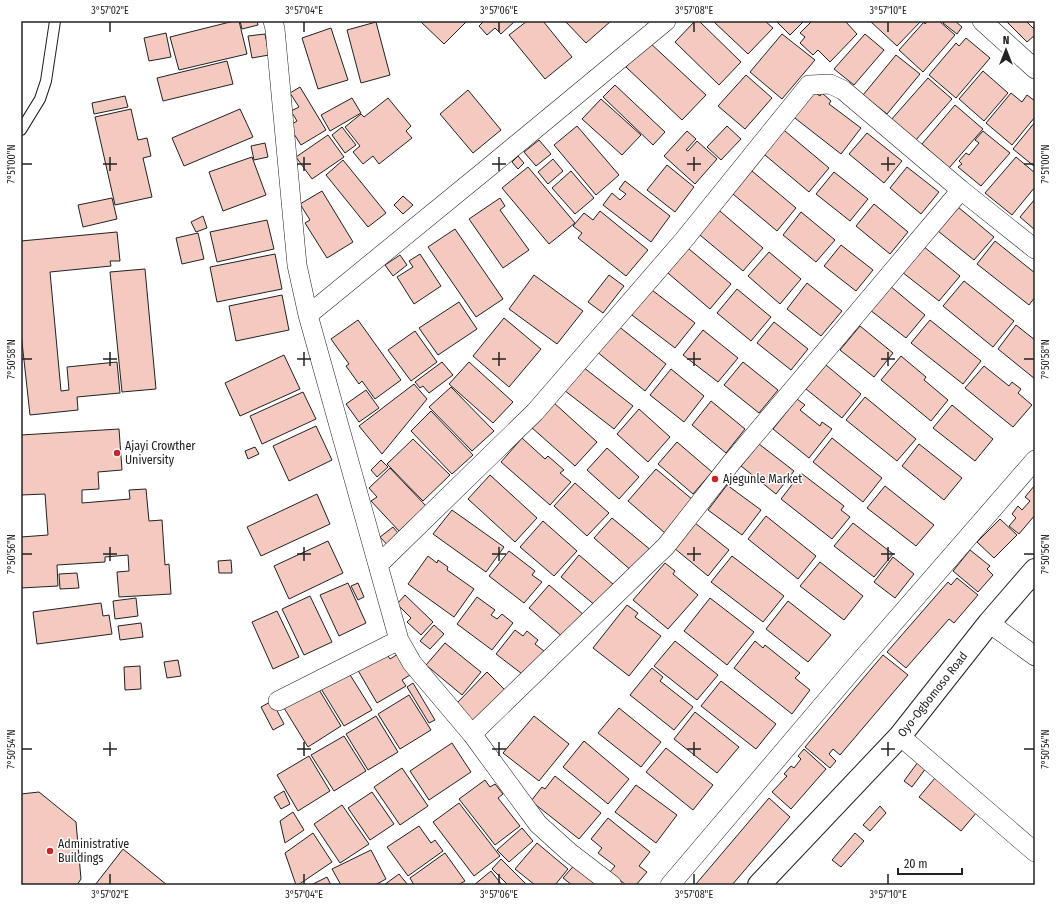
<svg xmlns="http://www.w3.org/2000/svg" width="1056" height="906" font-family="'Fira Sans Condensed',sans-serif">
<rect width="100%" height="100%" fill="#fff"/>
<path fill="#f3c9c0" stroke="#222" d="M234,21H239L247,54L179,70L170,37Z
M240,21H257L258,25L242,29Z
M420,21H467L444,44Z
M484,21H515L501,34L495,28L487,35L479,26Z
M527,21H543L572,57L545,79L509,35Z
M565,21H611L586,43Z
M695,21H699L741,62L719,85L675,42Z
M713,21H765L773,28L748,54Z
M776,21H804L790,35Z
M812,21H845L857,34L830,62L818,50L813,55L800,43L805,37L800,33Z
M870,21H921L897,46Z
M928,21H939L955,35L923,72L899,50L924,22L925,24Z
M945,21H955L962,27L957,34L943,23Z
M1006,21H1026L1035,30V35L1027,42Z
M376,22L390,75L361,83L347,30Z
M331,28L348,80L318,89L302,38Z
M166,33L171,57L149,61L144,38Z
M265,34L269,55L252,58L248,36Z
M782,34L815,60L782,99L750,72Z
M865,34L884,50L854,85L834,69Z
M966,38L990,58L956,98L929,75L956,43L959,46Z
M649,42L706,95L682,120L626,67Z
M896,55L920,74L887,114L863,95Z
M227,61L233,84L163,101L157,78Z
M983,71L1008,93L984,121L959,99Z
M746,75L772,98L745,129L718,106Z
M928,78L952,99L915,141L890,121Z
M615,85L665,132L653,145L603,97Z
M300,87L326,130L301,145L289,126L297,121L291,111L299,107L290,93Z
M468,90L501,130L473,153L440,114Z
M811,90L820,96L822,93L831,101L829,104L861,128L841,154L791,115Z
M1011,93L1022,102L1027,95L1035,101V117L1012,145L986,123Z
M125,96L128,107L94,114L92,103Z
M352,98L361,113L330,131L321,115Z
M388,98L411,126L406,131L412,138L379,164L373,156L363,164L353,152L360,146L345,127L361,114L364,117Z
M601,99L641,135L622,155L582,119Z
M955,105L983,129L949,168L922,144Z
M131,109L138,140L147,138L151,156L143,158L152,197L115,205L95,117Z
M240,109L253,137L184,166L172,138Z
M1035,122V167L1013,149Z
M577,126L619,175L596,195L554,145Z
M727,126L741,139L721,160L707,147Z
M779,126L829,168L809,192L759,150Z
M342,127L356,145L345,153L332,135Z
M687,131L696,139L686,150L688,151L697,141L717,159L695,184L664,156Z
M983,131L1010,153L981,186L958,167L962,164L959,161L966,153L969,155L979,143L975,140Z
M867,133L902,161L884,183L849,154Z
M328,135L344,157L312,179L296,157Z
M539,140L551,154L536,166L524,152Z
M265,143L268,157L254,160L251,146Z
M518,156L524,163L518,169L512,162Z
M252,157L266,195L223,211L209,172Z
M1016,157L1035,173V187L1012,215L985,193Z
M553,159L563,171L548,184L538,172Z
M343,160L386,213L368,227L326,175Z
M667,165L694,187L675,212L647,190Z
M746,166L796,208L777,231L727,189Z
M528,167L575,223L549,244L502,188Z
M907,167L939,192L921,214L890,188Z
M571,171L594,198L575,214L552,188Z
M834,172L868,199L850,221L816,194Z
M625,181L670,216L651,242L603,205L612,193L620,200L626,194L619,189Z
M322,191L353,242L327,258L305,223L310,220L300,204Z
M403,196L413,205L403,214L394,205Z
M112,198L117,219L83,227L78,205Z
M500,198L505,206L500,210L529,250L503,268L469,219Z
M1035,199V230L1020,217Z
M874,204L908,232L890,254L856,226Z
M714,206L763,248L743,271L694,230Z
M958,207L994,237L974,260L938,231Z
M600,211L648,250L626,276L578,238L582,233L573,226L584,213L593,220Z
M801,212L835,240L816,262L783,235Z
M203,216L207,228L196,232L191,222Z
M267,220L274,249L217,262L210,232Z
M455,229L503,299L476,317L428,247Z
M117,232L120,261H110L111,266L50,272L61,391L69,390L67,367L117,362L120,393L77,397L78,410L30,415L21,333V241Z
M198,233L204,259L182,264L176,238Z
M995,241L1035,273V297L1029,305L977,264Z
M683,244L731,284L710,309L662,268Z
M841,245L873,270L856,291L824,266Z
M923,246L960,276L939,301L902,272Z
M769,252L801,279L780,304L748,276Z
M275,254L282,289L217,302L210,267Z
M420,254L441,286L414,304L397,277L413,267L409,261Z
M400,255L407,265L393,276L385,265Z
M145,269L156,389L122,392L110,272Z
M534,275L583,311L557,344L509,309Z
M609,275L624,286L603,313L588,302Z
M964,281L1014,321L993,347L943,306Z
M807,283L842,311L821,336L787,309Z
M890,286L925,315L906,338L870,310Z
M648,287L695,323L675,348L628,312Z
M737,289L771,317L751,341L717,313Z
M282,295L289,330L236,341L229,306Z
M459,302L477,329L438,355L419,328Z
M504,318L541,349L509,387L473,356Z
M358,320L401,380L375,399L362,381L359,384L346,366L349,364L331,339Z
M930,320L981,361L963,384L911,343Z
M774,322L808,349L791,370L757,343Z
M617,325L666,364L645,391L596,351Z
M1016,325L1035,340V379L998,349Z
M860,326L893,353L874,377L840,350Z
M703,330L738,358L718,382L683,355Z
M415,331L437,362L411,381L388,350Z
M284,355L300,389L240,416L225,383Z
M901,356L926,377L924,380L948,400L931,421L881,380Z
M442,362L453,375L429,393L423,386L420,388L415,382Z
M469,362L513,402L493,423L449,384Z
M743,362L778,390L759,413L724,385Z
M826,365L861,394L842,418L806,389Z
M984,366L1009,386L1012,382L1021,389L1018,393L1032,405L1013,427L965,388Z
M583,367L633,406L614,429L564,390Z
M671,369L704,396L684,422L650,395Z
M414,384L427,399L382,454L359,426Z
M451,387L494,431L472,451L429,407Z
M366,390L379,408L359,422L346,404Z
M303,392L316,419L262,444L250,416Z
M865,397L916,439L897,461L846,420Z
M797,399L805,405L800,410L820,426L822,422L832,429L809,458L773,429Z
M711,401L745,429L726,453L692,425Z
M553,402L597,442L575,466L531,427Z
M952,405L993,439L975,461L933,428Z
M639,409L670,437L648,462L617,434Z
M431,411L473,455L452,474L411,431Z
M316,426L332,460L289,481L273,446Z
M119,429L122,470L98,472L99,489L82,490V503L130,499L129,490L146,489L149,521L162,520L165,565L169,564L171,594L119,597L117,572L129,571L128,555L105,557V562L57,565L58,586L21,588V537L48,535L45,494L21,495V435Z
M522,438L545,459L548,456L564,470L560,473L571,482L550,505L501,462Z
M832,438L882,478L863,502L813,462Z
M413,439L450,475L423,501L387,464Z
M677,442L712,472L693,494L658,464Z
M759,444L794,471L776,494L741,466Z
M919,444L962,478L944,500L902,466Z
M255,447L259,454L248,459L245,451Z
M607,448L639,477L619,499L587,470Z
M381,460L388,467L377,477L371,470Z
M390,468L426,506L399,531L371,501L377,497L369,488Z
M656,469L693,500L665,533L628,501Z
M801,473L844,506L841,510L850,517L832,539L781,499Z
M490,475L537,518L515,542L468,499Z
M575,483L609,513L587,536L554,506Z
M727,485L761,510L742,535L708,510Z
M1035,485V515L1019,534L1009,526L1016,518L1012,514L1018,506L1022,510L1030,501L1025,497Z
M885,486L934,525L916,546L867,508Z
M317,494L330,524L261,556L247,527Z
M452,510L504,547L486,572L433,534Z
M766,516L816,556L798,579L748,539Z
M612,518L652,551L633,572L594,538Z
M1000,519L1017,535L994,558L977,542Z
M543,521L577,551L554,576L520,547Z
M695,523L729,550L708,576L674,548Z
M853,523L893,554L874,577L834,546Z
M393,527L403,539L391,549L380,537Z
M328,541L343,573L289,599L274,566Z
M970,550L990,566L987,569L993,575L978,592L953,571Z
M509,551L535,571L532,575L542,582L524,603L489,576Z
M579,555L614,585L596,606L561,577Z
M428,556L437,563L438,560L448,567L447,570L474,589L454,617L408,584Z
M732,556L784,596L763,622L711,582Z
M893,557L914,574L895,598L874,582Z
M231,560L232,573H219L218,561Z
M820,562L863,596L844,620L800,586Z
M665,563L675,571L673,574L698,595L668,629L633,600Z
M77,573L79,588L60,589L59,574Z
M957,578L978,595L954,623L949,619L906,668L887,652L948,582L951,585Z
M348,583L366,623L339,636L320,595Z
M358,583L364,597L358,600L351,586Z
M549,585L584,615L564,638L529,608Z
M405,595L433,622L421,635L407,622L411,618L397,604Z
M310,596L332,642L304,655L282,609Z
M477,597L495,610L491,615L497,619L502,614L513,623L492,650L457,624Z
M136,598L138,616L115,619L113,601Z
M710,598L754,632L727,665L684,631Z
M788,601L831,635L808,662L766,629Z
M101,603L103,616L109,615L112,634L37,644L33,612Z
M627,605L638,613L635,617L661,636L629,676L593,648Z
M277,611L299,657L273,669L252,622Z
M141,623L143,637L120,640L118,626Z
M434,625L444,634L430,649L420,641Z
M515,630L523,636L527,631L538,640L535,644L549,655L530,680L496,654Z
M675,641L718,675L697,700L654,666Z
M755,641L763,648L765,645L800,673L795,678L810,690L792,714L734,668Z
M445,643L481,672L462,695L426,665Z
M384,650L390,659L398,654L410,675L402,680L406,686L377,703L356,667Z
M883,655L908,675L840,755L833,749L829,754L836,761L830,768L805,747Z
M178,660L181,676L167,678L164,662Z
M140,666L141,689L125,690L124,667Z
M652,668L663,677L660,681L693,707L674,730L630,695Z
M347,670L372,710L344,726L320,687Z
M487,672L512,697L481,729L456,704Z
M721,681L776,724L756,749L701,706Z
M413,683L435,720L429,723L407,687Z
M318,688L341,726L308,747L284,708Z
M409,695L431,730L400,749L378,714Z
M272,701L284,724L273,730L261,707Z
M619,708L661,742L641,767L598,733Z
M695,712L739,747L717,773L674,739Z
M376,716L398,752L368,770L346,734Z
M534,716L569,744L539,781L503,753Z
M344,736L366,771L334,791L311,755Z
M584,741L629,779L608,804L563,767Z
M452,743L471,772L429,800L410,771Z
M666,748L713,785L693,810L646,772Z
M804,749L826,769L791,809L772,792L787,776L784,774L791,766L794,768L801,759L798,756Z
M309,756L330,791L298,811L277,775Z
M918,762L926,768L912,787L904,781Z
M402,768L428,806L400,825L374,787Z
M555,776L601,813L579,839L531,801L542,787L545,789Z
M935,778L977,812L961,831L919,797Z
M485,780L490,787L495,784L503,794L498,798L520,826L495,845L459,799Z
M636,785L677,815L656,843L615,812Z
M284,791L290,804L281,809L274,797Z
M39,792L76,822L81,879L77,885H21V794Z
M372,792L394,824L370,840L348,808Z
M769,798L790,817L732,885H697L696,884Z
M459,803L500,856L474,876L433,822Z
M342,805L369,844L340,863L314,824Z
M880,806L886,813L870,831L863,825Z
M293,812L304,830L285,843L280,821Z
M608,818L650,852L639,866L647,872L636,885H626L610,872L615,866L598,853L602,848L591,839Z
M419,826L431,843L435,840L443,851L408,876L387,847Z
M522,828L533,841L509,862L497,850Z
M313,833L332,862L298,885H296L285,853Z
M855,833L864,841L841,867L832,860Z
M537,843L568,869L555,885H535L515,869Z
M123,849L167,885H95Z
M371,850L386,879L375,885H341L332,869Z
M445,853L465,881L458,885H414L410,878Z
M501,859L527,885H508L492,869Z
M577,862L606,885H572L563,878Z
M491,871L502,885H474Z
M399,874L408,885H384Z
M327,877L331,885H311Z"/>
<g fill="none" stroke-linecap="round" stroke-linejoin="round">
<g stroke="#222" stroke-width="12">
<path id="service" d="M21,130L40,99L46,81L55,21"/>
</g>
<g stroke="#222" stroke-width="20">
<path id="minor" d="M273,21L275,29L297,265L308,315L399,640L412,663L472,734L538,824L569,852L612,885
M982,21L1035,69
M308,315L488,168L666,21
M378,565L535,412L683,241L809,85L830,84L843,90L961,190L1035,249
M989,623L1035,656
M278,701L399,640
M472,734L666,546L731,463L961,190
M900,736L1035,852
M670,885L850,673L1035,460"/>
</g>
<g stroke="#222" stroke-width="24">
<g id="trunk">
<path id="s1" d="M759,885L900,736L989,623L1035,570"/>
</g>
</g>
<use href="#service" stroke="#fff" stroke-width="10"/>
<use href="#minor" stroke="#fff" stroke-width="19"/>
<use href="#trunk" stroke="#fff" stroke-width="22"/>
</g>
<path fill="none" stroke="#222" stroke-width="1.5" d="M110,22V32M304,22V32M499,22V32M694,22V32M888,22V32M110,157V171M304,157V171M499,157V171M694,157V171M888,157V171M22,164H32M103,164H117M297,164H311M492,164H506M687,164H701M881,164H895M1024,164H1034M110,352V366M304,352V366M499,352V366M694,352V366M888,352V366M22,359H32M103,359H117M297,359H311M492,359H506M687,359H701M881,359H895M1024,359H1034M110,547V561M304,547V561M499,547V561M694,547V561M888,547V561M22,554H32M103,554H117M297,554H311M492,554H506M687,554H701M881,554H895M1024,554H1034M110,742V756M304,742V756M499,742V756M694,742V756M888,742V756M22,749H32M103,749H117M297,749H311M492,749H506M687,749H701M881,749H895M1024,749H1034M110,874V884M304,874V884M499,874V884M694,874V884M888,874V884"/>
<g fill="#c62828" stroke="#fff" stroke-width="1.5">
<circle cx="117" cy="453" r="4"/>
<circle cx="715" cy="479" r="4"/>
<circle cx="50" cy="851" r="4"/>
</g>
<g text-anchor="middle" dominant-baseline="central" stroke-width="3" stroke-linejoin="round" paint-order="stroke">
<g font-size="12" fill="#222" stroke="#fff" text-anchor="start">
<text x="125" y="446">Ajayi Crowther<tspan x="125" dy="14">University</tspan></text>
<text x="723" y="479">Ajegunle Market</text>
<text x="58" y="844">Administrative<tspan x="58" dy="14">Buildings</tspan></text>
</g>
<g font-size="12" fill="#222" stroke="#fff">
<text stroke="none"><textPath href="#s1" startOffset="258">Oyo-Ogbomoso Road</textPath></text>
</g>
</g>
<rect width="1056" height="906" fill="none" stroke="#ffffff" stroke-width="44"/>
<g transform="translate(1006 50)" stroke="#ffffff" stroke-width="3" paint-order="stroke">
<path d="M0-3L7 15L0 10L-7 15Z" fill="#222222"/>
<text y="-6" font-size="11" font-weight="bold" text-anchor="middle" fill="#222222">N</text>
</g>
<path d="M898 868v6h64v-6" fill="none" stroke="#222222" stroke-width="2"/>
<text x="904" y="868" font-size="12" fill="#222222" stroke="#ffffff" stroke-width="3" paint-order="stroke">20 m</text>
<rect x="22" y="22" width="1012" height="862" fill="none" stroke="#222" stroke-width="1.5"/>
<g font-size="10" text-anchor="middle" fill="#222">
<text x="110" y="14">3°57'02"E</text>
<text x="304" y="14">3°57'04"E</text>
<text x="499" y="14">3°57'06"E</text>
<text x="694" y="14">3°57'08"E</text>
<text x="888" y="14">3°57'10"E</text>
<text transform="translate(11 164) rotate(-90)" y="4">7°51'00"N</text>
<text transform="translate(1045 164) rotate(-90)" y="4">7°51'00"N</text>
<text transform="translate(11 359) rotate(-90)" y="4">7°50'58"N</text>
<text transform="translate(1045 359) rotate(-90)" y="4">7°50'58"N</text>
<text transform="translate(11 554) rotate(-90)" y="4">7°50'56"N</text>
<text transform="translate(1045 554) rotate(-90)" y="4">7°50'56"N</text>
<text transform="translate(11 749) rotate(-90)" y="4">7°50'54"N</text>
<text transform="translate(1045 749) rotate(-90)" y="4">7°50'54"N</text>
<text x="110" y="898">3°57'02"E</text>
<text x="304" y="898">3°57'04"E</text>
<text x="499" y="898">3°57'06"E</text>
<text x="694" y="898">3°57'08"E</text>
<text x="888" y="898">3°57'10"E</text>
</g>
</svg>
